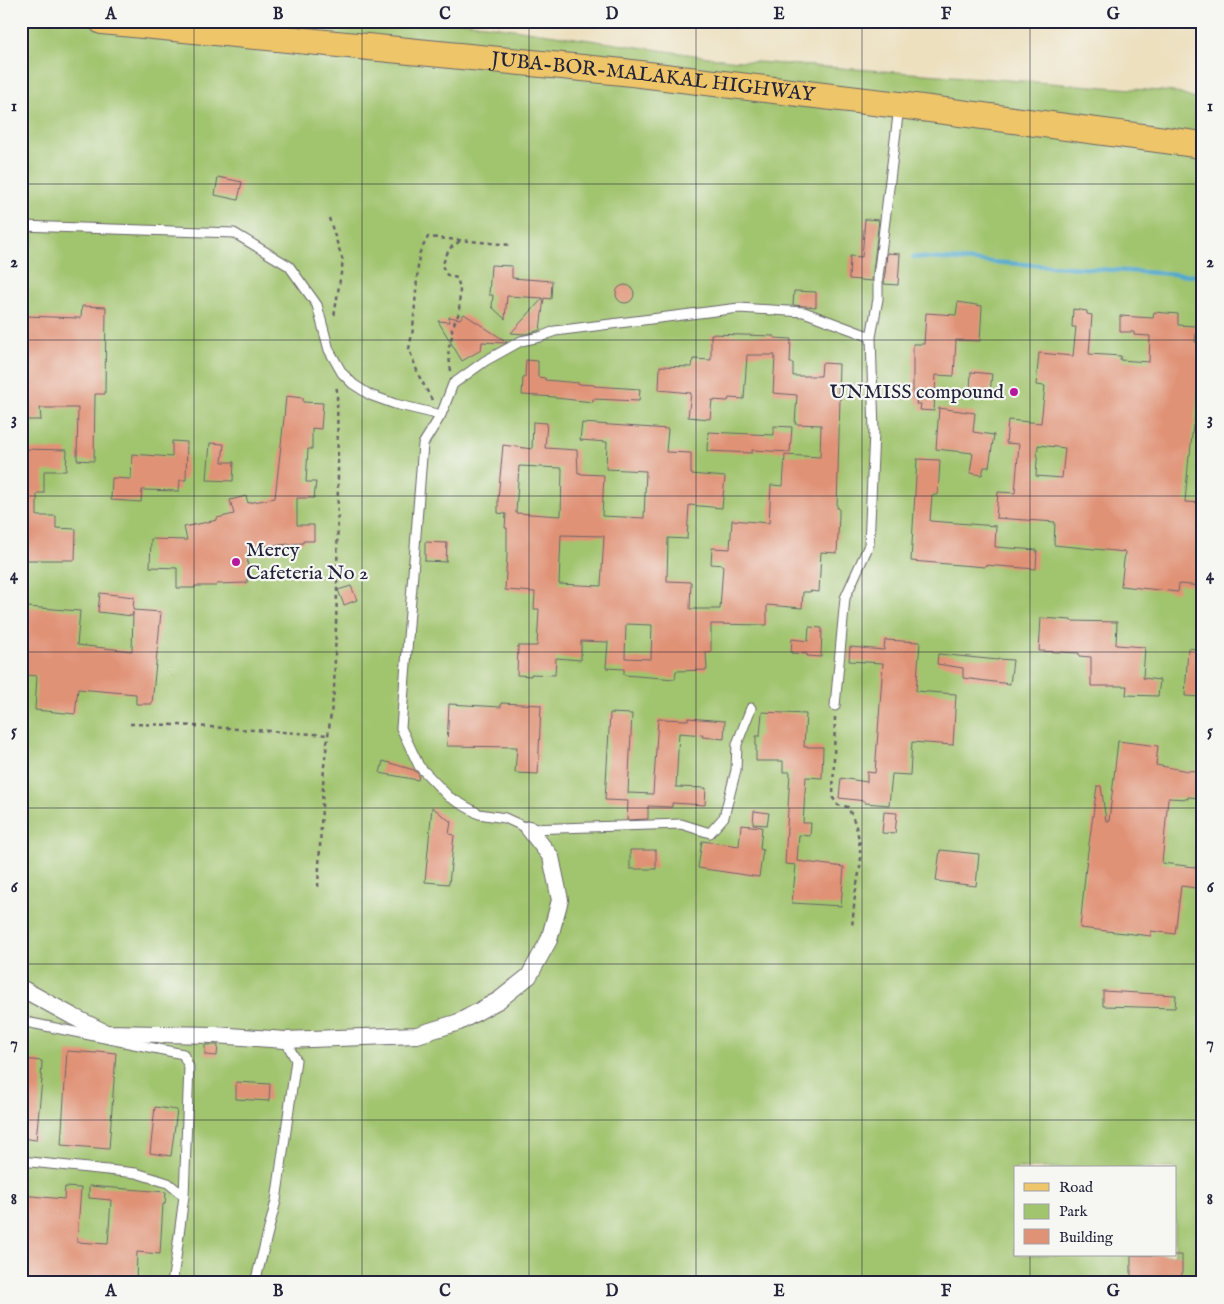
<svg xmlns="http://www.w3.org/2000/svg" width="1224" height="1304" font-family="'IM FELL English',serif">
<rect width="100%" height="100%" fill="#f6f6f2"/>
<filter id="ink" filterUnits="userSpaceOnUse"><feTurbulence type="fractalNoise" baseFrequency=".02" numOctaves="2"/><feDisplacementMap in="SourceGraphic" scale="10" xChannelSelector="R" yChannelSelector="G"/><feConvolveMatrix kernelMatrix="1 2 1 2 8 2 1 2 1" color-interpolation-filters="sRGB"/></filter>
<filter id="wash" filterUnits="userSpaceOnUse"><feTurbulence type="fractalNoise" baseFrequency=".0096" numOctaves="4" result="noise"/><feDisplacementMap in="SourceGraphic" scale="20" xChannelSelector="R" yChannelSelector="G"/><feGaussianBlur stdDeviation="1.12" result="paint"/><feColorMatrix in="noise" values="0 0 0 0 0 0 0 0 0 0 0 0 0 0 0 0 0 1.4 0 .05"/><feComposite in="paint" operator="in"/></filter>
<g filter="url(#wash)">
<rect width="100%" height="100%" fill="#ece0bf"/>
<path fill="#a1c46e" stroke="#627354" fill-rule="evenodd" d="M21,21H457L729,60L1175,92L1203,102V1283H21ZM1015,1168H1175V1255H1015Z"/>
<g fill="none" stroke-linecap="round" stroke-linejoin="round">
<path stroke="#51a8ce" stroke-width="4.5" d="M913,257L1203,276"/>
</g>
<g id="blocks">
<path fill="#e09276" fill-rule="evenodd" d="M218,177L242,182L238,200L215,195Z
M865,219L879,220L872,281L849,279L850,256L862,257Z
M887,253L900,254L898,285L884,284Z
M491,265L512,266V278L552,281L551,299L544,298L540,330L526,334L511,333L543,298L507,296L505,319L492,307L493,295H489Z
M616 294a9 9 0 1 1 18 0a9 9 0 1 1-18 0Z
M794,291L816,292V307L793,305Z
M958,302L982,306L980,341L956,340L954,376L936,375L934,411L920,410L921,404H916L917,399L913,398V344H924L926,313L956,315Z
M82,306L106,307L105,394H95L94,461L77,460L78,408H40L41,420H25V389H24L25,316L78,318H81Z
M1073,309L1087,311V314L1092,315L1089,354L1121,356L1120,360L1149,362L1150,336L1134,335V332H1120V316L1153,318L1154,312L1178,314V325L1197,326L1195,342L1203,343V356L1200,384H1198L1194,426L1193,425L1190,455H1189L1185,502L1203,503V586L1179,584L1178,592L1121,586L1125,552L1054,545L1055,522L996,518L998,492L1015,493L1019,444L1006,443L1008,420L1041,423L1045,386L1036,385L1039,353L1073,356L1076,327H1072ZM1038,445L1065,448L1062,478L1036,476Z
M464,314L507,342L505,343L482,342L481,350L462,361L438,321L449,322V317L460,319Z
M711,334L774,336V338L791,339L790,363H793V376H821L822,363L839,364L838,398H840L837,508H839V516L837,553L821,552L819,592L810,591V592H803L802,608L767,605V625L711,624V652H706L707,670L676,671L675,679L624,675V669L606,668L608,642L581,641V660L556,658L555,675L531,674V676L517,675L518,646H537L539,609H534L535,592L505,590L507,555V528H505L506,514L498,513V499L503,445L532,449L533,422L547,423L545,448L577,450L578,473H581V474L604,475L602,516L644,518L646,471L606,469L607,442L580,440L582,423L668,429L666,452L691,453V474L725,477L722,508L689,505L687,539L668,538L667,581L691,582L690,609H720L723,565L711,564L712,548L730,549L732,520L769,523L771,485L783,486L785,455L820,457L821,425L795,424L797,395L773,393L775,355H747L744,399L729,398L728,401L712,400L710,419L688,417L691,393L659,390L660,366L692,367L693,359L711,360ZM519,466L562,468L561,516L516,513ZM561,535L604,536L601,586L559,584ZM626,624L652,625L651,659L625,658Z
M526,360L538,361V377L545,378V380L579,383V384L594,385V386L640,389L639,401L593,399V402L555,398V397L522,395L523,377H525Z
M971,372L992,374L990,393L970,391Z
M286,396L303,398V402L323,403L321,429L312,428V449H308L306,482H316L314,498H297V525H314V541H303V543L253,547L254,549L248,550L247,583L217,584L216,586H195V588H177V568L150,567L151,539L187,540L184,527L217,520V518L234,514L230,500L246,496L248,503L275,498L284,418Z
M939,408L975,413L973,432L994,435L989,467H984L982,475L970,473L973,453L936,449Z
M774,426L792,427L790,452L752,450V453L707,451L708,432L774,435Z
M172,441L187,442L186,480H180L179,491L142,490L141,502L111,500L112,478L131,479L132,454L172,457Z
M210,443L224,444L222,462H234L233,481L207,480Z
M23,449L67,450L66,471H44V493H37V516H56V528L76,529L75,560H21V460H22Z
M917,459L940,460L938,495H932L930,521L996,526L995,547L1037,550L1036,569L985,565V567L911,561Z
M425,542L447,543L446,562L425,561Z
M351,586L357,600L344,605L338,590Z
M100,593L134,597L133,610L161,612L152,704H136V694L78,689L75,714L35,710L37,676L26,675L27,662L21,661L23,629H25L27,607L80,611L77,645L132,651L133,612L132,616L98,612Z
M1041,618L1071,620V621L1117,622L1116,645L1145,647L1143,678L1160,680L1158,696L1126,695L1127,686H1091V657L1079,656V653L1039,651Z
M809,627L822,628L821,657L807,656V654L791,653L792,639L808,641Z
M885,640L920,642L916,691L956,694L953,745L912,742L910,775L892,774L889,805L865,803V801L839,798L841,778L867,782V772L875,773L883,663L849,661L850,647L884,650Z
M1188,648L1203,650V697L1185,696Z
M938,654L998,660V659L1013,660L1010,684L963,678V668L937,664Z
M501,703L541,705L538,774L515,773L517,747L447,746L449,704L501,707Z
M762,712L806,714L804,747H823L822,778L806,777L803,823H811L810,836L799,835L797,861L844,867L841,906L792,903L796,865L785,864L790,772H783V761H756V736H760Z
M610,713L632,714L628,793L653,794L658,719L688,720V718L725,721L724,739L702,737L703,735L679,733L676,787L706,788L705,805L672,803V807L648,806V819L627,820L628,801L605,800Z
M1118,741L1158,746L1156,765L1188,771L1202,770L1201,798L1188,797V799L1168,798L1162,863L1203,868V889L1181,886L1175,934L1151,931V936L1080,928L1086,866L1097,786H1101L1106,821H1109Z
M383,761L414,770L419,775L418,780L380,773Z
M432,807L451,822L449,834L454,835L449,884L425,882Z
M754,811L769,813L767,825L753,824Z
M884,812L897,813L895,834L882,833Z
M741,825L762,827L760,849L763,850L759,877L698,868L702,841L739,846Z
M630,850H656V869H630Z
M940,850L979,854L976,886L936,881Z
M1103,991L1176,995L1175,1008L1103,1006Z
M205,1045H218L217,1056L205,1055Z
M67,1051L97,1053V1051L116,1053L109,1149L61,1145Z
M23,1059L42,1061L41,1080H42L36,1140L21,1138V1079Z
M236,1082L270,1084L269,1101L236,1099Z
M155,1107L177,1110L171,1156L150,1153Z
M89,1186L166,1192L165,1204H163L160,1254L137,1252L136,1283H21V1195L64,1199L65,1187L81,1188L77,1242L108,1244L111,1200L89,1198Z
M1131,1255H1182V1283H1131Z"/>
</g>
</g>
<g filter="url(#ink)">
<use href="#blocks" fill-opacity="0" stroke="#696469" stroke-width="1"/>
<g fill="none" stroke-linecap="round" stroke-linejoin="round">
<g stroke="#696469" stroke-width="11">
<path id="service" d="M21,226L234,233L289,266L317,305L329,350L342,373L353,384L370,395L395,404L441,415
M835,706L845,598L869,545L874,432L871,337L878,299V277L899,107
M751,708L737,744L736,770L724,817L710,833L681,824L529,829L505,818L479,814L449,797L419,766L401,728L423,444L441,415L453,384L485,361L521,341L540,337L555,331L739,308L804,312L871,337
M21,1021L183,1054L189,1067L184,1196L168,1183L136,1173L21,1161
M172,1283L176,1258L184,1196
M255,1283L276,1201L296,1060L285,1040"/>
</g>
<g stroke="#696469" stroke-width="18">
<path id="minor" d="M21,988L72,1016L106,1033L215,1035L285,1040L417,1035L459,1022L499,1000L529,976L549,940L560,900L551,857L529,829"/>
</g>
<g stroke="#696469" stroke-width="28">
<g id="primary">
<path id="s1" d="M102,21L623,72L899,105L1203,145"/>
</g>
</g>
<path stroke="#696469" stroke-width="2.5" stroke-dasharray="4 4" stroke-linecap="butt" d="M329,218L343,261L334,317
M451,371L448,350L452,336V328L459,313L460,288L457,278L447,275L442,266L449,249L460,241
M432,400L419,376L409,349L413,329L419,254L428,237L511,245
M835,717L833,798L838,805L848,807L855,823L859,839L861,862L855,895L852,928
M130,724L180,725L328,735
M318,887L324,766L334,691L337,591L338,468L337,391L336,384"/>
<use href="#service" stroke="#fff" stroke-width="9"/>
<use href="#minor" stroke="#fff" stroke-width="16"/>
<use href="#primary" stroke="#eec569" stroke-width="26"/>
</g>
</g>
<path fill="none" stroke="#22223b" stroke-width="1" stroke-opacity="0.55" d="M194,21V1283M362,21V1283M529,21V1283M696,21V1283M862,21V1283M1030,21V1168M21,184H1203M21,340H1203M21,496H1203M21,652H1203M21,808H1203M21,964H1203M21,1120H1203M1030,1255V1283"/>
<g fill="#b5179e" stroke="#f6f6f2" stroke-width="2">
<circle cx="1014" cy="392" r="5"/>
<circle cx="236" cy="562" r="5"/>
</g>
<g text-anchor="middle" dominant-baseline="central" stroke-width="4.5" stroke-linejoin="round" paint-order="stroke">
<g font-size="20" fill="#22223b" stroke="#f6f6f2">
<text stroke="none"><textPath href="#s1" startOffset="554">JUBA-BOR-MALAKAL HIGHWAY</textPath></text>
</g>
<g font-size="20" fill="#22223b" stroke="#f6f6f2" text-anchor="end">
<text x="1004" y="392">UNMISS compound</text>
<text x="246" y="550" text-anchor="start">Mercy<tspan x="246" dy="23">Cafeteria No 2</tspan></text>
</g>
</g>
<rect width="1224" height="1304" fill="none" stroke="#f6f6f2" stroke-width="55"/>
<rect x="1014" y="1166" width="162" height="90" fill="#f6f6f2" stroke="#a1a1a9"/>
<rect x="1024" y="1183" width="25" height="8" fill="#eec569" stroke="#a1a1a9"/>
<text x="1059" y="1192" font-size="15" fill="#22223b">Road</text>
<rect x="1024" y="1204" width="25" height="15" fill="#a1c46e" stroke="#a1a1a9"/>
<text x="1059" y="1216" font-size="15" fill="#22223b">Park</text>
<rect x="1024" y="1229" width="25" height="15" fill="#e09276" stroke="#a1a1a9"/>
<text x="1059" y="1242" font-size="15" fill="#22223b">Building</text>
<rect x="28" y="28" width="1168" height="1248" fill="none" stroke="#22223b" stroke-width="2"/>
<g font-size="16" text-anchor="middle" font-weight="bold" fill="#22223b">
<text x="111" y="19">A</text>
<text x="278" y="19">B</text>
<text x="445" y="19">C</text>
<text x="612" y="19">D</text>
<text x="779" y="19">E</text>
<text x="946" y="19">F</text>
<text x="1113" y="19">G</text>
<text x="14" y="111">1</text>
<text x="1210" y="111">1</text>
<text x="14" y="267">2</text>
<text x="1210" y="267">2</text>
<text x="14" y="424">3</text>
<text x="1210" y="424">3</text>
<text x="14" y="580">4</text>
<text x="1210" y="580">4</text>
<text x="14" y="736">5</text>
<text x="1210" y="736">5</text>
<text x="14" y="892">6</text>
<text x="1210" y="892">6</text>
<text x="14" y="1048">7</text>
<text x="1210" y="1048">7</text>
<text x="14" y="1204">8</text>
<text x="1210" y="1204">8</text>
<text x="111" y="1296">A</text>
<text x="278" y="1296">B</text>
<text x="445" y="1296">C</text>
<text x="612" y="1296">D</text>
<text x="779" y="1296">E</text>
<text x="946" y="1296">F</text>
<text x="1113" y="1296">G</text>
</g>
</svg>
